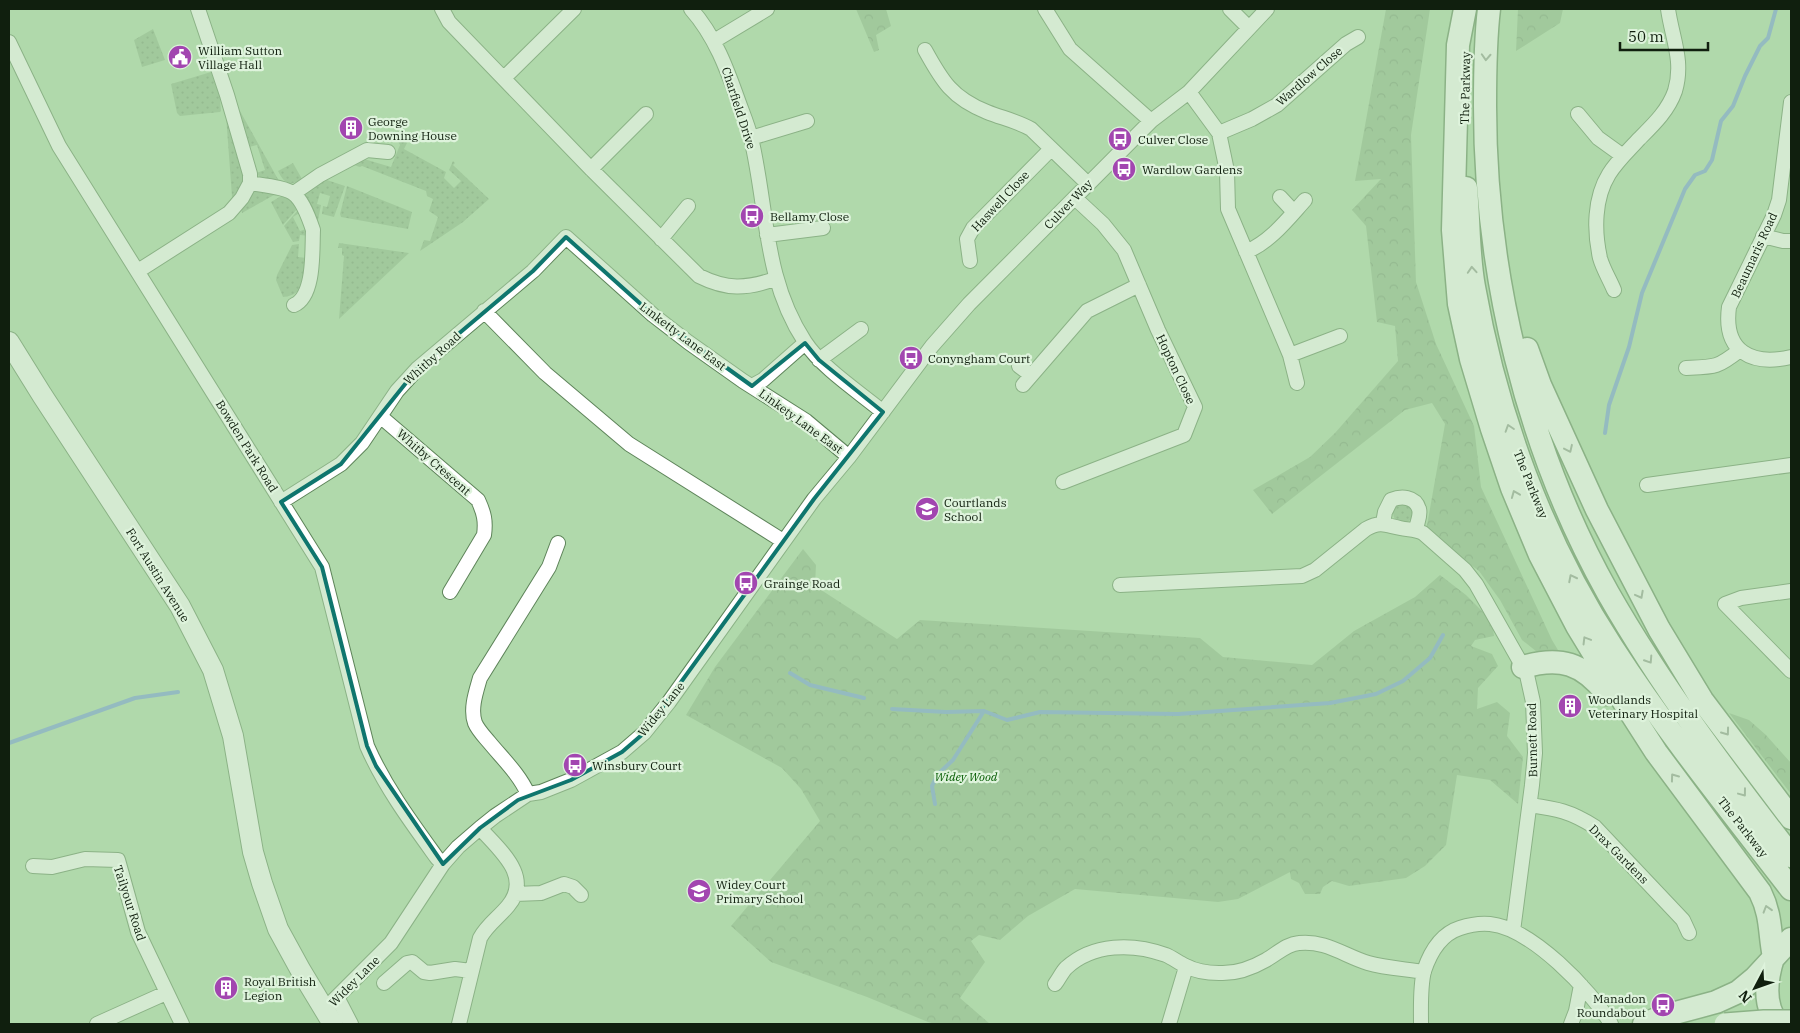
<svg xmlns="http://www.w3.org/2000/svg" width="1800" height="1033" font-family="'IBM Plex Serif',serif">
<defs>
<pattern id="grass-dots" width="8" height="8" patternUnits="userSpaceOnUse" patternTransform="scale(1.25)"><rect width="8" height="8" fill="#8fb78b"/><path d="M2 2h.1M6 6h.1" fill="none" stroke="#739470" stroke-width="1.8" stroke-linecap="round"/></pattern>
<pattern id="forest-crowns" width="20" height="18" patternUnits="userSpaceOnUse" patternTransform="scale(1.25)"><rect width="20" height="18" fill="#8fb78b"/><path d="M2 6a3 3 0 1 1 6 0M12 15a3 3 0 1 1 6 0" fill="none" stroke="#739470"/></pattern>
</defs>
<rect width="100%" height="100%" fill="#b0d9ab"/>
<path fill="url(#grass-dots)" d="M153,29L165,60L142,67L134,40Z
M211,72L220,98L221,111L220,112L180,116L177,113L171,84Z
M240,111L279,181L262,179L256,173L265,170L257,145L249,147L237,113Z
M226,115L247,178L234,198L232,197Z
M398,130L400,135L407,143L404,149L446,172L444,178L454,188L461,181L449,170L453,161L455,163L453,165L489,199L463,222L420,251L424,240L430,241L438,217L429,211L433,199L427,196L426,191L362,166L360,167L354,165L364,159L391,167L400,145L395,136L384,142L382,139Z
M293,163L302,179C289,187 284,183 278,171Z
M327,180L345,186L334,217L322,214L323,206L327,207L330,196L320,193L317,204L321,205L318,220L312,218L303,193L322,181Z
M347,186L412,212L408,229L341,217L340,214Z
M254,190L276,192L274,195L242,213C239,203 248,197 254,190Z
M283,195L291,198L298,208L283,225L271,202Z
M299,209L301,212L293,217L300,231L309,228L310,236L300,235L299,241L293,242L284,226Z
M339,243L409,253L339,319L344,256L342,255V248H338Z
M299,244L298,257L307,258C306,276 306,295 283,297L276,280L277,275L292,245Z
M1393 513a10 10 0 1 1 20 0a10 10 0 1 1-20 0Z"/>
<path fill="url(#forest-crowns)" d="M856,9H886L891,26L876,35L879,50L874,52Z
M1386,9H1430L1411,135L1416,282L1436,344L1474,426L1481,487L1552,640L1561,655L1542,656L1522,640L1500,600L1479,571L1426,531L1445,424L1432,403L1405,410L1272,514L1253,490L1310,457L1335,433L1398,361L1395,326L1377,322L1366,226L1352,210L1381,179L1355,181Z
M1518,9H1563L1560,23L1516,51Z
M803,549L816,565L815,586L897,639L920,620L1200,638L1223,657L1312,665L1354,631L1415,597L1440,575L1466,595L1492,621L1494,636L1475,640L1471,646L1492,654L1498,666L1478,688L1477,709L1497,702L1510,713L1507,736L1523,757L1518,804L1490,780L1457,775L1446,845L1425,866L1406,878L1349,886L1332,881L1323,887L1320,894H1305L1299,883L1291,879L1290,872L1238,899L1218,902L1075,889L1028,916L1000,940L979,935L971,941L985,962L960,998L990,1024H935L928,1022L867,997L771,962L731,926L820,821L801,789L782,768L686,715L715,667Z
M1729,713L1749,720L1766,735L1791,763V794Z"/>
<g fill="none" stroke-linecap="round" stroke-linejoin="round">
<path stroke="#7297da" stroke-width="4" d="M1605,433L1609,405L1629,347L1642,293L1685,189L1695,175L1705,171L1712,160L1721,121L1733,106L1745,76L1760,46L1768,38L1776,9
M790,673L810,685L864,698
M892,709L946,712L984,711L1007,720L1040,712L1178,714L1330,703L1376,694L1403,681L1430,658L1443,635
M9,743L135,698L178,692
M935,804L932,786L938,774L953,760L984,711"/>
<g stroke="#5e845a" stroke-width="16">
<path id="minor" d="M442,9L449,22L591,169L699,276C727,290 746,289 775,279
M691,9C715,36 727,69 739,103C743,114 748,126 751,138C768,209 763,278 805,342C822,368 859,392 883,412
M1045,9L1070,49L1151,121
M1230,9L1249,28
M714,41L767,9
M9,42L59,146L322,567L367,746C385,787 411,822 437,858L443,864
M925,50C942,81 952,98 987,112C1002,118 1017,121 1031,129L1088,184
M504,78L574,9
M1189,92L1219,133L1227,171L1228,209L1290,355L1297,383
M1791,102L1779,200L1774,215L1729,307C1723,352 1752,366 1791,357
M1578,114L1598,138L1623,156
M1219,133L1252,119L1277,105L1346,44L1358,37
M751,138L807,121
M591,169L646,114
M250,183C261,185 286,187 294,194C303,201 309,218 313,230C312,250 315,296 294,305
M294,193L320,175L367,150L388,152
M1280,197L1294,212
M767,235L823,228
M1763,236L1783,241H1791
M661,239L688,206
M1246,252C1271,241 1287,220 1305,200
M970,261L967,239L973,228L1051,149
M138,271L229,213L242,198L250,183V174L227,95L198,9
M1614,290C1610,280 1603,269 1600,258C1594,231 1594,198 1609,174C1617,161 1629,150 1639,139C1653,125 1668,111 1675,91C1684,61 1672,38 1668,9
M484,311L545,373L629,444L783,541
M1290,355L1340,336
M819,360L861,329
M1019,366L1031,375
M1686,368C1715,367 1717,368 1740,350
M1023,385L1087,311L1139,285
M752,386L763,380L805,343
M380,416L478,500C484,513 486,521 484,535L450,592
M1063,482L1184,435L1195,407L1158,330L1124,250L1103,224L1075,198
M1647,485L1791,465
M281,502L341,464L362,443L397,391L418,368L533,271L566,237L653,315L688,342L743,381L806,421L849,457
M1383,523L1385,512L1391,500C1401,496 1415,496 1419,509C1421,515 1417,523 1416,529
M1120,585L1302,576L1315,570L1366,529C1381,521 1385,525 1400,528C1409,530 1415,529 1423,533L1465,570L1476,584L1523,667L1527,675L1533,702L1535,753L1532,785L1513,931
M1791,591L1741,598L1725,604L1791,671
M528,794C519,774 503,759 489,742C484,736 478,730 475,723C470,709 476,692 480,678L549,567L558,543
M1530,805C1557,809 1570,811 1595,827L1683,920L1689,933
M33,866L52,867L85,859L118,860L138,932L182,1024
M515,894L541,893L564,884L573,887L581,895
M384,983L407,963L412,962L424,972L430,973L455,969L471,971
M1055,984C1059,979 1062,972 1066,968C1093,943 1133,943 1166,955C1173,958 1179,963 1186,966C1197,972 1207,973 1219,973C1235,974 1252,968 1266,960C1277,954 1286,944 1299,943C1325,940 1345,956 1368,963C1385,968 1406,969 1424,972
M337,997L351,1024
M324,1010L391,943L443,864L458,847L480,828L495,816L528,794L541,792L571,780L622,752L644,733L669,702L814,499L849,457L932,346L969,304L1151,121L1189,92L1267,9
M97,1024L166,993
M459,1024L480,938C487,925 498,918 508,906C533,876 499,850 480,828
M1169,1024L1186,967
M1421,1024C1421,1007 1420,987 1424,971C1430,953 1441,934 1460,928C1469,925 1479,923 1490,924C1531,928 1591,990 1611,1024
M1571,1024L1576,1011L1581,985"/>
</g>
<g stroke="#5e845a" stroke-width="22">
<path id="secondary" d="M9,342L42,395L180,606L213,670L233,736L253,852L262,883L278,929L301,971L333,1024"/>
</g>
<g stroke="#5e845a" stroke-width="25">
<path id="trunk" d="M1465,9L1458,45L1453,230L1459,304L1471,359L1492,429L1512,488L1540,555L1577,626L1613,685L1656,752L1760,892C1772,916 1769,933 1774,957
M1489,9C1485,41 1485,74 1485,106C1485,273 1526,447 1608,593C1661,686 1726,772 1791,856
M1466,188C1469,220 1468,255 1474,287C1496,413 1542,540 1612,647C1667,732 1730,810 1791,889
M1527,349L1540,385L1597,510L1659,629L1702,700L1791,818
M1523,667C1560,656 1583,663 1607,694
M1773,958C1766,980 1763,1005 1778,1024
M1644,1024L1664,1016L1716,1002L1738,992L1755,978L1791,939"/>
</g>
<use href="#minor" stroke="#fff" stroke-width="14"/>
<use href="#secondary" stroke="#fff" stroke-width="20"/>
<use href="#trunk" stroke="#fff" stroke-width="22"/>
<g stroke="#5e845a" stroke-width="24" stroke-linecap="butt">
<path id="primary-bridge" d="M1725,1024L1764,1021H1791"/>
</g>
<use href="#primary-bridge" stroke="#fff" stroke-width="21"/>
</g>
<defs><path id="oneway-chevron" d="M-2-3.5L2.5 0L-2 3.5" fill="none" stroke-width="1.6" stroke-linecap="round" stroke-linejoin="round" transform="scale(1.25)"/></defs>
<g stroke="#939a93">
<use href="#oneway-chevron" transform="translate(1486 57) rotate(93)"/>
<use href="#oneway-chevron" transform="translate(1472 270) rotate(-94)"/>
<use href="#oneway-chevron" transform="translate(1509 428) rotate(-108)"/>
<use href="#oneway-chevron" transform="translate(1569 449) rotate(65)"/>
<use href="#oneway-chevron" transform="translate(1515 494) rotate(-112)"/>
<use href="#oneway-chevron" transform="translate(1572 578) rotate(-117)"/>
<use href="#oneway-chevron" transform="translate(1640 595) rotate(62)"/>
<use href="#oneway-chevron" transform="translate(1586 640) rotate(-121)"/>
<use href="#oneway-chevron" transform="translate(1649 660) rotate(57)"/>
<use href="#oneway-chevron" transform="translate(1726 732) rotate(54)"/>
<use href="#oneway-chevron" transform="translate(1674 777) rotate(-126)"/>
<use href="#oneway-chevron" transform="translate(1743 793) rotate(53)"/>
<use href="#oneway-chevron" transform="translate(1767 909) rotate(-107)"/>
</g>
<path d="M0 0H1800V1033H0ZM566,237L653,315L752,386L805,343L819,360L883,412L814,499L644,733L622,752L571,780L518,800L480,828L443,864L376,766L367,746L322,567L281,502L341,464L418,368L533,271Z" fill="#b0d9ab" fill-opacity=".55" fill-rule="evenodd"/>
<path fill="none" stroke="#0f766e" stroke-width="4" stroke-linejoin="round" d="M566,237L653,315L752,386L805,343L819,360L883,412L814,499L644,733L622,752L571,780L518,800L480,828L443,864L376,766L367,746L322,567L281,502L341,464L418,368L533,271Z"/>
<defs>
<g id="civic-disc" transform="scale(1.25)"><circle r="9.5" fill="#a246b0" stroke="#def3dc"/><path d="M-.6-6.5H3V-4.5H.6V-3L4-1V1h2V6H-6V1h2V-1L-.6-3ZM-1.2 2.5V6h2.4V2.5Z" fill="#fff"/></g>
<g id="building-disc" transform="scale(1.25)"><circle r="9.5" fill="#a246b0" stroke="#def3dc"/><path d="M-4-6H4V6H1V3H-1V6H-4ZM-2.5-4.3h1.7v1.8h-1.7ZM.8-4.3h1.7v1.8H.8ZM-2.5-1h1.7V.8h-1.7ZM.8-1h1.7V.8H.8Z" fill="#fff"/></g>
<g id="bus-disc" transform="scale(1.25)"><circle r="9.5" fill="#a246b0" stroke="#def3dc"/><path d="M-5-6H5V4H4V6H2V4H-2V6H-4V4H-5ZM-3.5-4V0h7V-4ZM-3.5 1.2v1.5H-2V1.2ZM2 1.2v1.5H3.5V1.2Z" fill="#fff"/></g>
<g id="school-disc" transform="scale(1.25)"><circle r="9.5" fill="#a246b0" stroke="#def3dc"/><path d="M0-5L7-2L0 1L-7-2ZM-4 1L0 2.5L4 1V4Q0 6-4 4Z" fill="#fff"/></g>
</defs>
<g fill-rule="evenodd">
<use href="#civic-disc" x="180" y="57"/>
<use href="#building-disc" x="351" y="128"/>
<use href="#bus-disc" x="1120" y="139"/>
<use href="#bus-disc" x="1124" y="169"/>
<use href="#bus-disc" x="752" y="216"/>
<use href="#bus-disc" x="911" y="358"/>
<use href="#school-disc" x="927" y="509"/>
<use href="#bus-disc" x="746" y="583"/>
<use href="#building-disc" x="1570" y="706"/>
<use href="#bus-disc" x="575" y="765"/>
<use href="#school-disc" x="699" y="891"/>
<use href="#building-disc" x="226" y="988"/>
<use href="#bus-disc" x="1663" y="1005"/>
</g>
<g text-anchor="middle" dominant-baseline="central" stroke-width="4.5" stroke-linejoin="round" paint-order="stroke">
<g font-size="12" fill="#101f0e" stroke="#def3dc" text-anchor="start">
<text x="198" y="50">William Sutton<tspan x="198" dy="14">Village Hall</tspan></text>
<text x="368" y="121">George<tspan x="368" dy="14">Downing House</tspan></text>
<text x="1138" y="139">Culver Close</text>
<text x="1142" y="169">Wardlow Gardens</text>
<text x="770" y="216">Bellamy Close</text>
<text x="928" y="358">Conyngham Court</text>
<text x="944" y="502">Courtlands<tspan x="944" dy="14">School</tspan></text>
<text x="764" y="583">Grainge Road</text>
<text x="1588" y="699">Woodlands<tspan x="1588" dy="14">Veterinary Hospital</tspan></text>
<text x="592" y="765">Winsbury Court</text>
<text x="716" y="884">Widey Court<tspan x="716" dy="14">Primary School</tspan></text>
<text x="244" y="981">Royal British<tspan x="244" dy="14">Legion</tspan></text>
<text x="1646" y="998" text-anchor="end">Manadon<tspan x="1646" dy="14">Roundabout</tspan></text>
</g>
<g font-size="12" fill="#101f0e" stroke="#def3dc">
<text transform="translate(1309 76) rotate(-41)">Wardlow Close</text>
<text transform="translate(1465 88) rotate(-89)">The Parkway</text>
<text transform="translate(739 108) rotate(72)">Charfield Drive</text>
<text transform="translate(1000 201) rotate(-47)">Haswell Close</text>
<text transform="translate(1068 204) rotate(-46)">Culver Way</text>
<text transform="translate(1754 255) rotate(-65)">Beaumaris Road</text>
<text transform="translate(683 336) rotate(37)">Linketty Lane East</text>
<text transform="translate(432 358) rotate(-42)">Whitby Road</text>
<text transform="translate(1176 369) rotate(65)">Hopton Close</text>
<text transform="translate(801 421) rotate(36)">Linkety Lane East</text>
<text transform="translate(247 446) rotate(58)">Bowden Park Road</text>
<text transform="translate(434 462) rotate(41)">Whitby Crescent</text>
<text transform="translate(1531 484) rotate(68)">The Parkway</text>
<text transform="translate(158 575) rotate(58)">Fort Austin Avenue</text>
<text transform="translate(661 709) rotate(-51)">Widey Lane</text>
<text transform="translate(1532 740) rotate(-91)">Burnett Road</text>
<text transform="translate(1743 827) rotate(52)">The Parkway</text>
<text transform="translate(1619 854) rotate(45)">Drax Gardens</text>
<text transform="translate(130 903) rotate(72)">Tailyour Road</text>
<text transform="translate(354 981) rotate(-45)">Widey Lane</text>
</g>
<g font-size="12" font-style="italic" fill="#055c02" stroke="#def3dc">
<text x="966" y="776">Widey Wood</text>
</g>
</g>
<rect width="1800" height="1033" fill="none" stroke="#101f0e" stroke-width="20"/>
<g transform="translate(1755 988) rotate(229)" stroke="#def3dc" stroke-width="4" paint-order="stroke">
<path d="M0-4L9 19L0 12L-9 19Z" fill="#101f0e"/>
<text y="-8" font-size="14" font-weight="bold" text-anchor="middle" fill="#101f0e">N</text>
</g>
<path d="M1620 42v8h88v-8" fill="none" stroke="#101f0e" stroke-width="2.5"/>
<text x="1628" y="42" font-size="15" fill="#101f0e" stroke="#def3dc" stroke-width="4" paint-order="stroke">50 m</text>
</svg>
